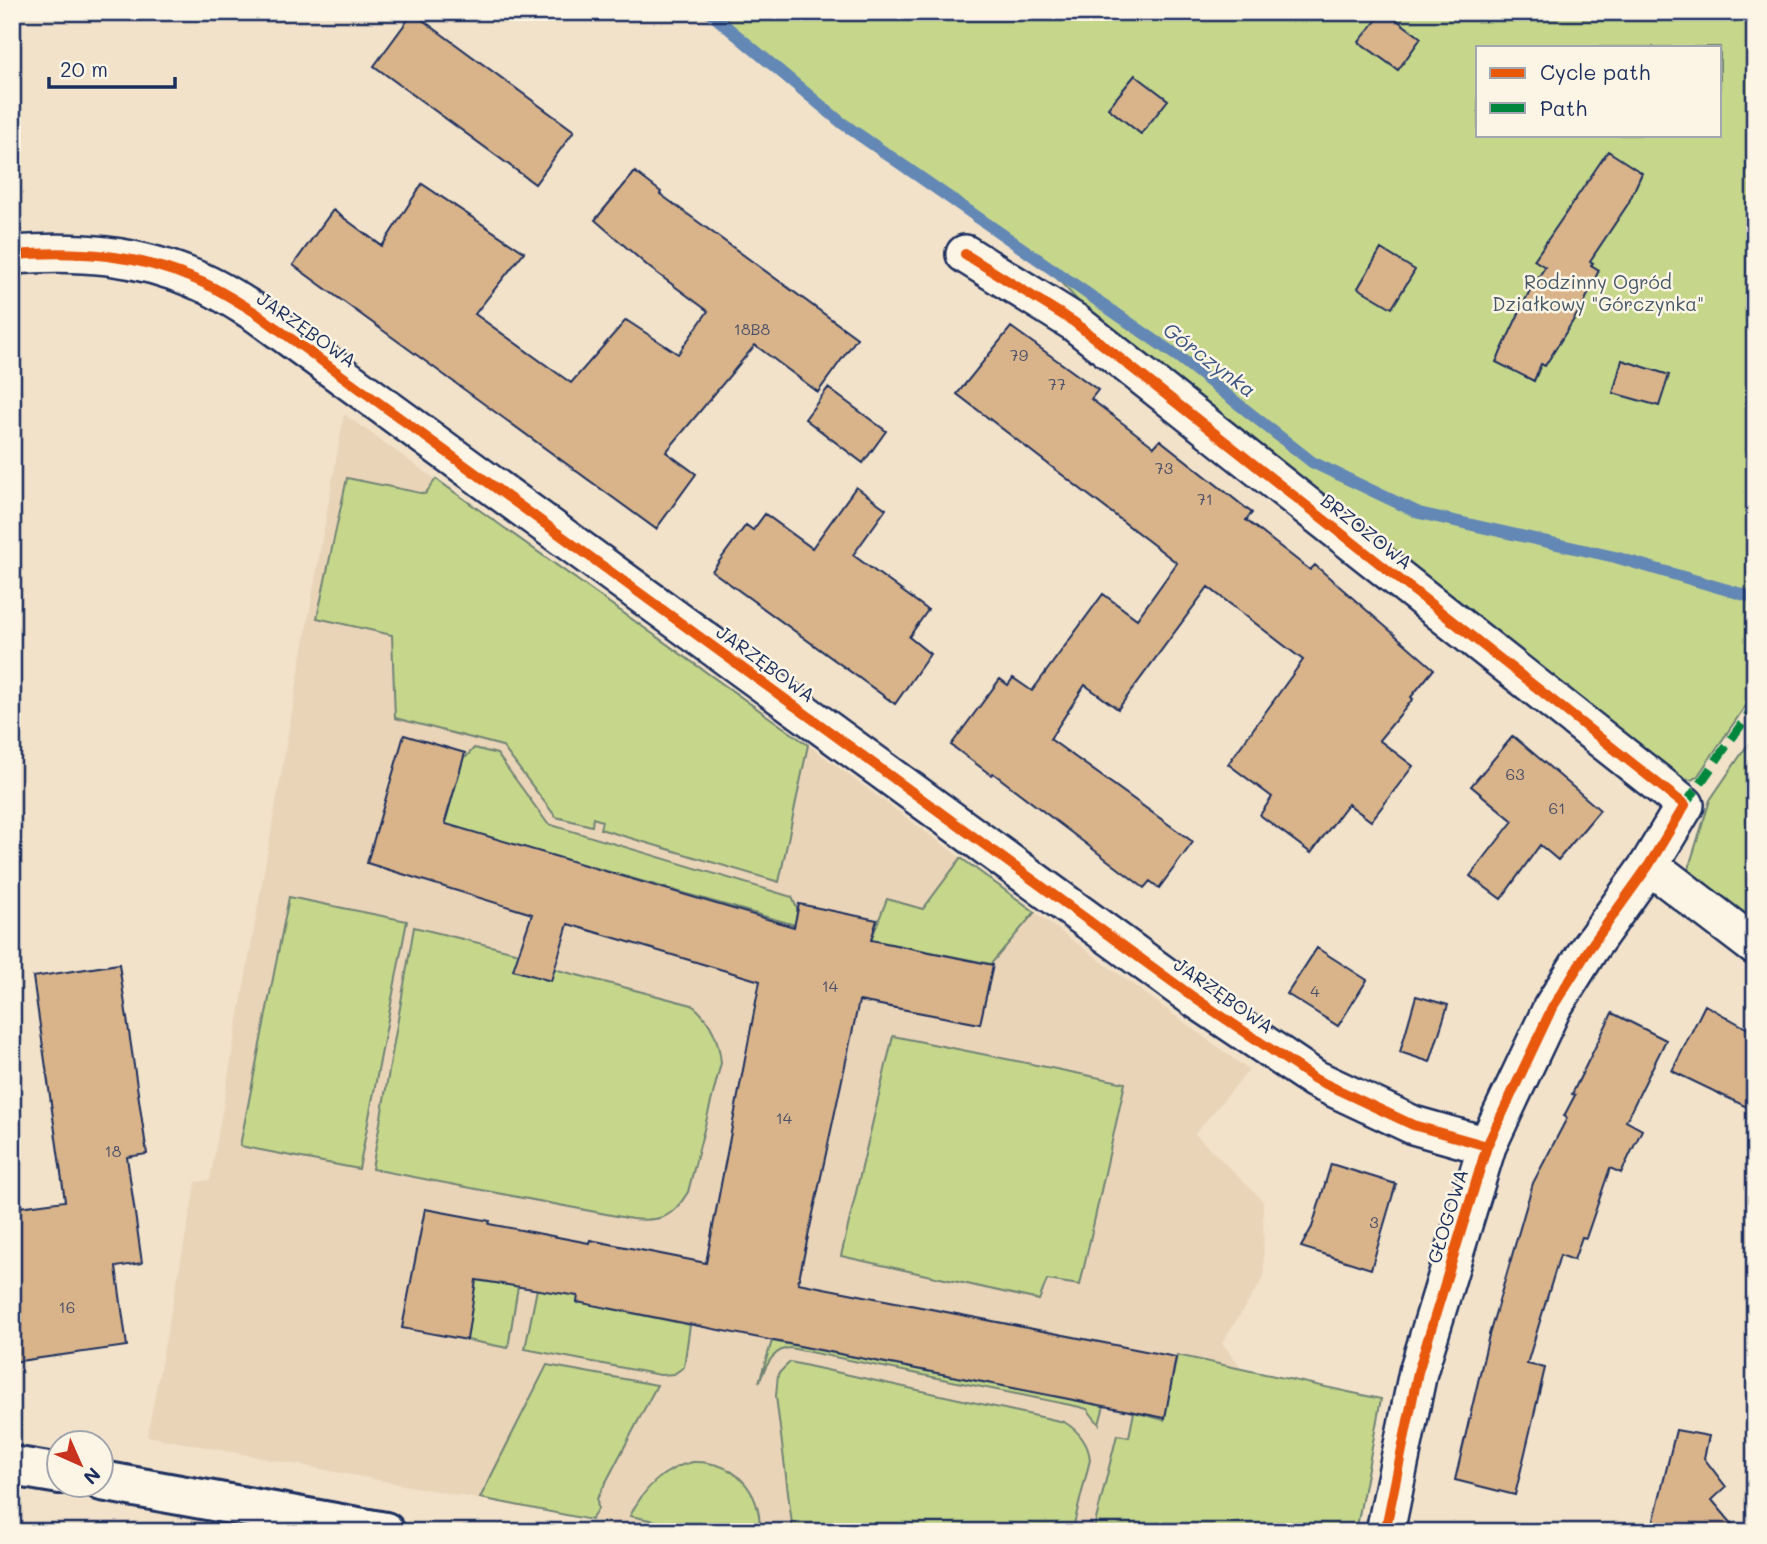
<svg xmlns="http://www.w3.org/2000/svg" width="1767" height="1544" font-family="Mali,sans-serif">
<rect width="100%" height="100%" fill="#f2e2ca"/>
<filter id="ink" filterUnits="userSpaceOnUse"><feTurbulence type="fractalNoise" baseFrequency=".0143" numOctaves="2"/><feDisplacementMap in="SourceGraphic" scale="14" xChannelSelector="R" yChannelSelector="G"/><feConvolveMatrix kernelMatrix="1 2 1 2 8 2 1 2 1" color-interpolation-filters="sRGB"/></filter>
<g filter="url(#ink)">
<path fill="#ead4b7" d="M344,414L808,745L1249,1070L1195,1134L1263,1201L1264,1277L1222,1343L1243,1369L1381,1399L1356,1532H650L147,1436L196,1182L210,1180Z"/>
<path fill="#c6d78b" stroke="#708374" stroke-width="2" fill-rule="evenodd" d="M709,12H1755V692L1697,777L1691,780L1684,779L1091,315L1041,261L842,123ZM1478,47H1720V135H1478Z
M347,478L425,494L436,479L808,745L779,882L600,829L602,821L593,818L592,826L556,817L502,746L395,718L392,635L317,618Z
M1755,734V922L1688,870L1710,800Z
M474,748L497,754L548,824L792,897L798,911L795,925L446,825L445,822L464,756L466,757Z
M961,858L1035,912L991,964L871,940L887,899L923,909Z
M289,897L407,921L359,1169L240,1146Z
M414,927L519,953L554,969L692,1005C711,1020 719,1039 721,1063L688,1192C673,1217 661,1222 632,1219L372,1169Z
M893,1036L1125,1083L1080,1285L1047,1280L1039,1300L841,1256Z
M476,1280L518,1286L508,1348L467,1340L465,1336Z
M537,1289L578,1296V1304L579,1302L690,1325L684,1367L674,1374L660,1375L525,1349Z
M772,1341L1104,1406L1099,1424L1087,1409L1080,1407L790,1348C772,1349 766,1367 759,1382Z
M1177,1355L1381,1399L1356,1532H1093L1117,1435L1129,1437L1134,1412L1164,1420Z
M790,1362L1064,1422C1078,1430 1089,1444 1090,1460L1072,1532H793L776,1396L778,1374Z
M547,1365L657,1385L597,1499L598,1509L591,1520L480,1498Z
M693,1462C735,1461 761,1490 760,1532H711L630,1516C643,1489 664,1468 693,1462Z"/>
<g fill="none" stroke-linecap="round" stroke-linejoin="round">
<path stroke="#6488b5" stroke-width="12" d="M709,12L842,123L1180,358L1312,462L1419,513L1615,557L1755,598"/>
</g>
<path fill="#d9b48a" stroke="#1b2f5e" stroke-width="2" d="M1383,12H1386L1421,38L1398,70L1359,42Z
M413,13L574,131L535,184L374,66Z
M1135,75L1168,100L1141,134L1108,108Z
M1608,151L1642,173L1628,204L1590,261L1593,263L1591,265L1599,270L1584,303L1545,366L1541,364L1534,381L1496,362L1530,290L1545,267L1534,260Z
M635,172L661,192L660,194L857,338L818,392L755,345L666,452L696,474L656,529L293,265L333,210L382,246L422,184L524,252L475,314L571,383L626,320L678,354L708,311L650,268L595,220Z
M1381,249L1415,270L1392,308L1358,288Z
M1011,327L1098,390L1091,399L1154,447L1160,440L1252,513L1246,520L1310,570L1315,565L1434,669L1411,697L1413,699L1379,740L1413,766L1371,821L1348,804L1311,853L1260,815L1272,797L1228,764L1303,660L1208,587L1118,709L1085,685L1050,739L1193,842L1159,888L1150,881L1144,888L993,773L991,775L951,745L1000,679L1008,685L1013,678L1032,691L1103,594L1137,619L1177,563L957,394Z
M1622,360L1669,375L1659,406L1613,393Z
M828,388L886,431L863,463L805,419Z
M856,487L886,509L853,555L928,610L909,637L930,654L895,704L712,571L746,525L753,530L765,514L812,548Z
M404,735L465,753L445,822L446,824L794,927L799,904L877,920L871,940L993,965L980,1024L859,1001L798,1283L1176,1357L1165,1418L577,1302L578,1296L476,1280L467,1340L402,1328L425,1209L490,1221L489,1224L589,1243L590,1240L706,1263L760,981L568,924L551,981L513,970L532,914L367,863Z
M1513,736L1600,810L1558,860L1540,845L1501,899L1470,876L1513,821L1471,786Z
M1317,948L1367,980L1338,1026L1287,994Z
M119,964L147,1154L127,1157L142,1263L116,1267L127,1346L12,1362V1208L65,1201L33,977Z
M1416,996L1448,1005L1430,1062L1400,1052Z
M1705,1005L1755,1033V1111L1672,1071Z
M1612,1013L1666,1040L1626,1121L1642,1130L1621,1173L1610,1168L1586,1238L1582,1237L1574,1260L1560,1255L1527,1364L1545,1368L1515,1495L1455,1480L1489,1335L1533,1183L1567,1118L1564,1116L1575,1095L1572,1094Z
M1331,1164L1396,1184L1371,1269L1301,1247L1312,1227Z
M1676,1430L1709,1436L1704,1458L1726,1487L1712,1500L1739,1532H1651Z"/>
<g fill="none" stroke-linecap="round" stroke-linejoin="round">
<g stroke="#1b2f5e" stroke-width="42">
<path id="minor" d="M965,254L1074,322L1685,805L1649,865L1589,949L1552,1008L1487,1146L1418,1372L1385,1532
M12,255C78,250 138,254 199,281C219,289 238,302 256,313L1196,999L1315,1079L1413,1125L1487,1146
M1649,865L1755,946"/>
</g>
<g stroke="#1b2f5e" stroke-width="44">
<path id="tertiary" d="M12,1466L60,1474
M102,1481L385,1532"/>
</g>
<use href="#minor" stroke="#fcf5e5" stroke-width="37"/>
<use href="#tertiary" stroke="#fcf5e5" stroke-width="38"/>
<path stroke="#00873e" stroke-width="9" stroke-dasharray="18 9" stroke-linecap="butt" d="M1685,805L1755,705"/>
<g stroke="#fcf5e5" stroke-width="15">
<path id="cycleway" d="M965,254L1074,322L1685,805L1649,865L1589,949L1552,1008L1487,1146L1418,1372L1385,1532
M12,255C78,250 138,254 199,281C219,289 238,302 256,313L1196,999L1315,1079L1413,1125L1487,1146"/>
</g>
<use href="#cycleway" stroke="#e8590c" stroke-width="10"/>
</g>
</g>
<g text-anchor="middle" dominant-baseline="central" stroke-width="5" stroke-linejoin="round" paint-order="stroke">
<g font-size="16" fill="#4a5069">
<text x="752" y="328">18B8</text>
<text x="1019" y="354">79</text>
<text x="1057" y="383">77</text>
<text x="1164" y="467">73</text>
<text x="1205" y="498">71</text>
<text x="1515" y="773">63</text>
<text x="1557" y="807">61</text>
<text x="830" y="985">14</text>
<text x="1315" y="990">4</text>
<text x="784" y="1117">14</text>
<text x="113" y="1150">18</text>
<text x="1374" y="1221">3</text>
<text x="67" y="1306">16</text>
</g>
<g font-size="19" fill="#465969" stroke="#fcf5e5">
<text x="1598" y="281">Rodzinny Ogród<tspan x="1598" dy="22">Działkowy "Górczynka"</tspan></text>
</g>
<g font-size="19" fill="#1b2f5e" stroke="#fcf5e5">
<text transform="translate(307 329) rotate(35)">JARZĘBOWA</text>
<text transform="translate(1367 531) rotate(38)">BRZOZOWA</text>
<text transform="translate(766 663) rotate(36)">JARZĘBOWA</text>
<text transform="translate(1224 995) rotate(35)">JARZĘBOWA</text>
<text transform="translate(1447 1216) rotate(-73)">GŁOGOWA</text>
</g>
<g font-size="21" font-style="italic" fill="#395482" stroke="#fcf5e5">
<text transform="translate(1210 359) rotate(37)">Górczynka</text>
</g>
</g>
<rect width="1767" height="1544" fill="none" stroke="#fcf5e5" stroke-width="42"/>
<rect x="21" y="21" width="1725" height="1502" fill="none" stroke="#1b2f5e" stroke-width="2.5" filter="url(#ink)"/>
<rect x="1476" y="46" width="245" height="91" fill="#fcf5e5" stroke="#a2a6af" stroke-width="2"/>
<rect x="1490" y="68" width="35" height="10" fill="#e8590c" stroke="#a2a6af" stroke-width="2"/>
<text x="1540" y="80" font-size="21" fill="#1b2f5e">Cycle path</text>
<rect x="1490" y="103" width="35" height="10" fill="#00873e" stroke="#a2a6af" stroke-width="2"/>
<text x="1540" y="116" font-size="21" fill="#1b2f5e">Path</text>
<g transform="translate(80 1464) rotate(135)"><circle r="33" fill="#fcf5e5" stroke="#a2a6af" stroke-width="2"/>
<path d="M0-5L12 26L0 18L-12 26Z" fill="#c8321e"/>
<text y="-10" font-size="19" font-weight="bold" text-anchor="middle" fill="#1b2f5e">N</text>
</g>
<path d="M49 77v10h126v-10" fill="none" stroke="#1b2f5e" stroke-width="3.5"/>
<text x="60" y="77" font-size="21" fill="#1b2f5e" stroke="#fcf5e5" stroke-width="5" paint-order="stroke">20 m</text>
</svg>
